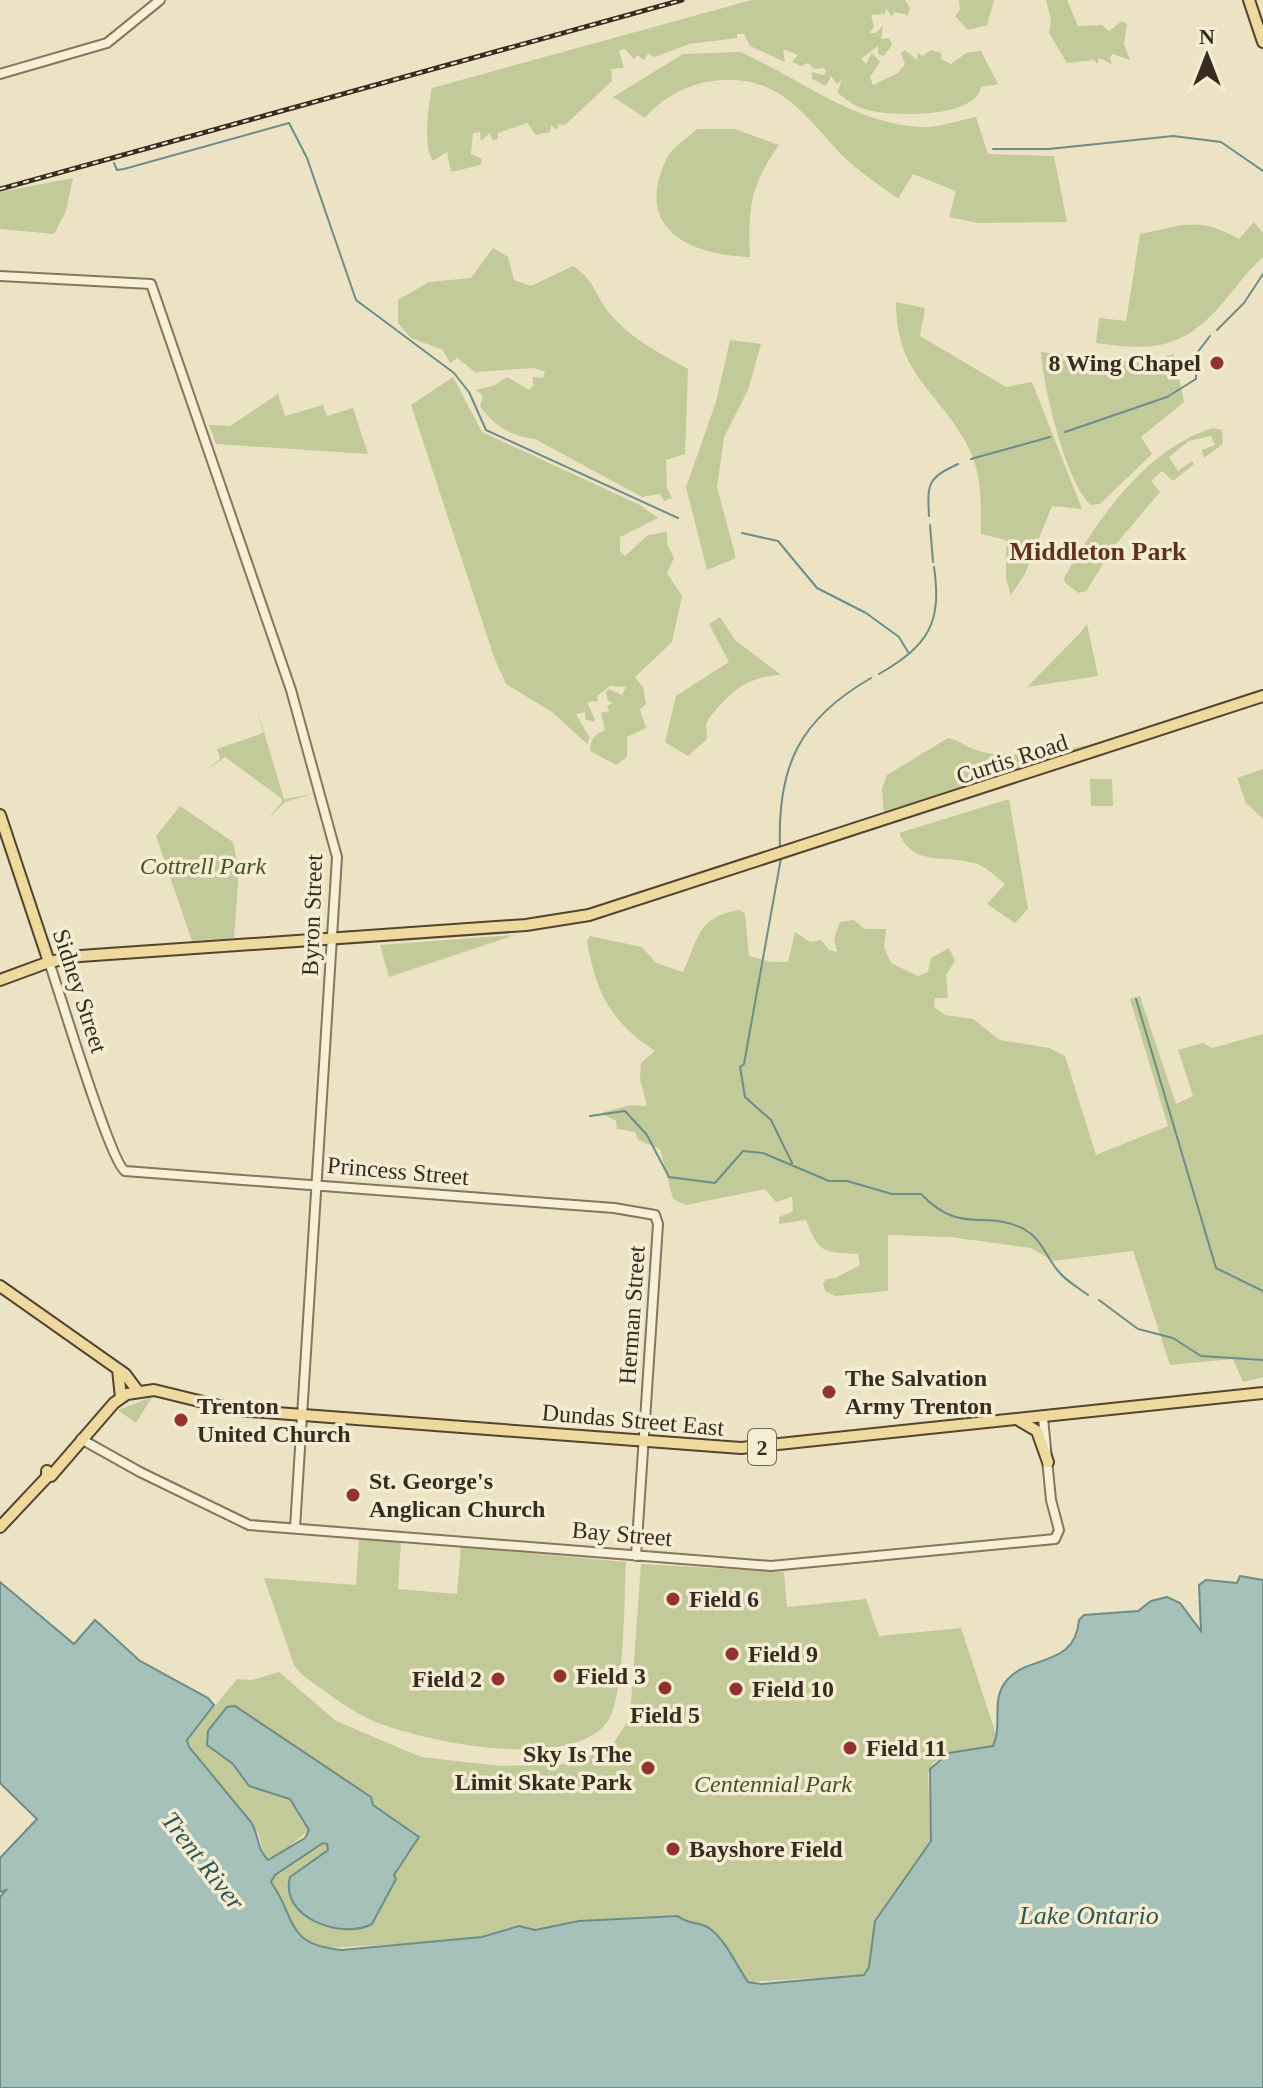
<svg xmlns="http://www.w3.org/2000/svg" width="1263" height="2088" font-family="Georgia,serif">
<rect width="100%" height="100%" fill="#ece3c5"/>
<path fill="#c2ca99" d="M752,0H905L910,8L908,15L894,12L892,17L886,8L885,14L871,15L874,27L869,33H876L883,25L881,39L889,38L892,45L884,56L878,54V46L861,59L866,64L872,53L880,62L870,77L873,85L898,73L905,64L901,53L905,50L917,60L918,53L923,56L931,50L942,53L941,59L951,64L966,53L981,51L998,84L981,87C976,118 895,117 868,110C852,106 849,100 837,93L842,80L837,84L831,76L826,86L812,79V72L823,75L826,72L824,68L814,69L808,63L801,66L792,62L798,55L783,49L785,62L750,46L744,34H737V38L689,44L655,57L648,54L644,60L637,55L634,59L625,49L619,50L624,68L611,69L612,81L565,125L559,124L557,130L551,125L550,132L536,135L527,123L498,133V139L492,140L490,133L481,141L480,132L473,133L471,154L482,159L480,165L451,172L447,152L433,161C423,146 428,106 432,88Z
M959,0H994L987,25L968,30L955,16L960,10Z
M1046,0H1067L1078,26L1102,25L1109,31L1122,21L1127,24L1124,44L1130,60L1113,54L1110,57L1112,64L1099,58L1097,64L1094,60L1067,63L1049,33L1051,20Z
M740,52C802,79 852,123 921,127C938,128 959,120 976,117L988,154L1054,156L1067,222L978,223L949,217L956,191L913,174L898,199C880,185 860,173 844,157C823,136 804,109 778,93C735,67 675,81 645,118L613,97L683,54Z
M697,129H735L779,145C750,186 748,207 750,257C691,255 633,230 666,160C671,148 687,138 697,129Z
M73,178L66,211L54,234L0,229V192Z
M1254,222L1263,233V257C1249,269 1238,285 1226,299C1186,348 1156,352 1096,343L1099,318L1126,321L1140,234C1183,225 1199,216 1239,239Z
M493,248L508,257L514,280L531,286L573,266C596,281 595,297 611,315C633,340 660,353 688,369L685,454L666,460L667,488L672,498L664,501L660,494L642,497L535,439C512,437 493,425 480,406L483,396L476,390L495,385L507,377L529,390L534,385L532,377L543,378L545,372L534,368L475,372L457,358L450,363L443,350L411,338L398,323V300L429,282L471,278Z
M896,302L925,308L920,336L1006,387L1032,382L1082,509L1052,506L1025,574L1011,595L1006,579V540L981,534C981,506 982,475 969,448C938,389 896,376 896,302Z
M730,340L761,344L748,390L724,437L717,487L736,558L707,570L686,487L716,402Z
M1041,352L1142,363L1174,354L1184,402L1141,437L1152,454L1100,504L1091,505C1066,483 1043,386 1041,352Z
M453,377L482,432L640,505L658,518L620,537V551L625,556L648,535L667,532V544L674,558L667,573L682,596L672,642L635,677L643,687L646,704L640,709L646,728L627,737V757L616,765L590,751C591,739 593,735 605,730L601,713L609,711L607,706L613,703L608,701L606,692L609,689L622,695L626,687L610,686L597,696L598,701L587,702L595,720L593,722L585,719V712L576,714L590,738L587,744L552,712L506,684L494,657L411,405Z
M278,394L285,416L323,405L327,416L353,408L368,454L216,444L209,425L230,426Z
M1213,428L1222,430L1223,444L1204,458L1202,450L1215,445L1211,436L1189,441L1169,457L1178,471L1192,461L1194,464L1173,481L1162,471L1151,481L1160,492L1116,544L1086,591L1079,593L1065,583L1064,578C1097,520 1146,448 1213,428Z
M720,617L735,640L781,675C746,676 726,695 706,723L707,739L688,756L665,742L676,696L729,662L709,624Z
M1087,624L1098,676L1027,687L1081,632Z
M257,709L284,799L313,794L285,802L267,820L282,802L281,798L225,757L203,773L220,759L217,749L263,733Z
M948,738C959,740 966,747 976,750C1010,763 1077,746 1113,741L884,818L882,788L887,775Z
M1263,769V819L1246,803L1237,778Z
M1090,779H1112L1113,806H1091Z
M1009,799L1028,909L1015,923L987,904L1005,884C996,877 985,865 974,863C944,855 912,866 899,833Z
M180,806L233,842L239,870L234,938L192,941L156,836Z
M740,910L745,914L749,956L771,962H788L795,932L810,942L821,940L829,950L837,952L834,939L840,922L854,920L865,929H886L884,947L891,963L918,976L928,972L931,958L949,948L955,961L946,975L948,998H935L934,1007L945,1015L973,1019L1000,1040L1049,1048L1065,1056L1096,1155L1168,1126L1130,999L1140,996L1176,1104L1193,1096L1178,1050L1203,1043L1212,1048L1263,1034V1377L1243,1382L1233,1359L1170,1365L1133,1251L1053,1261L1031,1248L950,1237L888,1235V1291L835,1296L825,1291L823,1284L826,1279L835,1278L860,1265L858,1254C823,1252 819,1254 806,1220L779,1224V1217L793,1211L792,1197L776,1202L765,1189L686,1205L673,1199L660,1149L638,1140L635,1132L617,1129L616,1121L601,1113L631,1105L647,1106L640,1079L641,1063L655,1051C611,1022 596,993 587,941L590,936L642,947L656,963L683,972C699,938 697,916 740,910Z
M515,935L389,977L380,945Z
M152,1397L136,1423L118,1410Z
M359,1539L401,1541L398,1589L457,1594L461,1547L626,1562C624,1597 625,1693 609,1719C576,1775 415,1741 367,1718C343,1706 322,1689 301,1674L294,1665L264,1578L356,1585Z
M641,1564L784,1572L787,1607L866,1599L879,1636L961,1628L997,1737L993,1746L949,1753L933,1763L928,1774L931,1841L875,1921L869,1967L864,1975L749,1982L734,1963L579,1921L535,1930L519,1926L482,1937L441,1942L323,1948L308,1941L288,1921L271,1882L275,1875L323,1843L327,1844L328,1849L290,1877L372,1924L396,1879L394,1875L418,1837L373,1804L370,1797L235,1706L216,1753L233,1764L249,1786L290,1799L309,1830L273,1860L265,1857L258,1833L193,1755L187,1740L237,1679L252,1680L279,1672L336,1721L421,1757L500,1766L569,1764L610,1748L630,1718Z"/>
<path fill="#a6c0ba" stroke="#6d8e88" stroke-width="2" d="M1240,1576L1263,1580V2088H0V1897L6,1890L0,1892V1858L37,1819L0,1783V1582L74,1644L95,1620L140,1661L208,1698L214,1705L187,1740L189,1747L251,1822C259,1835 257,1850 268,1860L305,1838L309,1830L290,1799L249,1786L233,1764L207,1745L208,1731L227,1707L235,1706L371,1797L373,1805L419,1837L394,1875L396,1879L372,1924C343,1940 279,1918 290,1877L328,1850L327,1844L323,1843L275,1875L271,1882C297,1918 284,1945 342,1950L482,1937L519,1926L535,1930L579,1921L678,1916C688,1925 699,1921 709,1928C726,1940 736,1965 748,1982L761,1984L864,1975L869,1967L875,1921L931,1841L930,1769L949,1753L993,1746C1003,1726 990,1699 1007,1680C1029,1654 1075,1668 1079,1620L1084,1615L1138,1611L1151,1601L1167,1597L1180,1603L1201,1631L1199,1585L1206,1580L1237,1583Z"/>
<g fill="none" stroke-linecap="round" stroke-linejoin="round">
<path stroke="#6d8e88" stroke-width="2" d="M993,149H1049L1173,136L1221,142L1263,171
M114,163L117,170L124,169L289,123L307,158L356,300L454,373L469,392L486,430L678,518
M1217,330L1244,303L1263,274
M1065,432L1167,397L1196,379L1197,353L1210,336
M971,459L1050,437
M929,516C927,483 928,478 958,464
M930,525L933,562
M742,533L778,541L817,588L866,613L899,637L908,652
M879,674C929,645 942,623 934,567
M780,848C777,765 800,719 871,678
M781,858L744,1064L740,1067L745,1097L771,1120L792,1163
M1136,999L1216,1268L1263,1291
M590,1116L625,1111L647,1135L669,1177L715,1183L743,1151L763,1153L829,1181H847L892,1194H921C961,1236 985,1209 1024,1229C1041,1239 1044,1252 1055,1267C1063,1279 1076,1286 1088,1295
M1099,1300L1138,1329L1173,1338L1201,1356L1263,1360"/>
<g stroke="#87755c" stroke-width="12">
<path id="minor" d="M0,74L107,43L160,0
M0,276L151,284L291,690L337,857L295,1528
M49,962C59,990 110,1162 125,1171L614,1208L655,1215L658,1224L636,1556
M81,1439L140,1472L249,1525L771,1566L1055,1539L1059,1530L1051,1500L1043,1418"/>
</g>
<g stroke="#554330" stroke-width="14">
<path id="major" d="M1249,0L1263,42
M0,815L49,962
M0,980L49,962L80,956L526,925L589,915L1263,696
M0,1286L125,1374L137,1390
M118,1369L121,1398
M1020,1421L1037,1431L1048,1462
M47,1477L51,1476L114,1403L127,1394L154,1390L236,1410L741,1448L1263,1393
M0,1527L47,1477V1471"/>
</g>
<use href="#minor" stroke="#f7f0d8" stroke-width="8"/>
<use href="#major" stroke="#eed99e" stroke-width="10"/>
<g stroke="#372c1f" stroke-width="5">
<path id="rail" d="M0,189L682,0"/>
</g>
<use href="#rail" stroke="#f4edd4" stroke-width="2" stroke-dasharray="6" stroke-linecap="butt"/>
</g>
<g fill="#93332e" stroke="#f4edd4" stroke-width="3">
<circle cx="1217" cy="363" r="8"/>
<circle cx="829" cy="1392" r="8"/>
<circle cx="181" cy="1420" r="8"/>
<circle cx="353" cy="1495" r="8"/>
<circle cx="673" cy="1599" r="8"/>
<circle cx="732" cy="1654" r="8"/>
<circle cx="560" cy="1676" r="8"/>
<circle cx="498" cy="1679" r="8"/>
<circle cx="665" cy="1688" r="8"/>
<circle cx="736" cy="1689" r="8"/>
<circle cx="850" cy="1748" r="8"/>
<circle cx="648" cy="1768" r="8"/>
<circle cx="673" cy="1849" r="8"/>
</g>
<g text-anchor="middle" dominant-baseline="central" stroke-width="7" stroke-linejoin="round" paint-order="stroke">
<rect fill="#f4edd4" stroke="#706655" stroke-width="2" x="748" y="1429" width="28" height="36" rx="6"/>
<g font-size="22" font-weight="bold" fill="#372c1f">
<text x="762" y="1447">2</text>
</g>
<g font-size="24" font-weight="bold" fill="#372c1f" stroke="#f4edd4" text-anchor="start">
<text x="1201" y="363" text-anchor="end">8 Wing Chapel</text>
<text x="845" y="1378">The Salvation<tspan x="845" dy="28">Army Trenton</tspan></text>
<text x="197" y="1406">Trenton<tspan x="197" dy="28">United Church</tspan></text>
<text x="369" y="1481">St. George's<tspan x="369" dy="28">Anglican Church</tspan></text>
<text x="689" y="1599">Field 6</text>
<text x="748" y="1654">Field 9</text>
<text x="576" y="1676">Field 3</text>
<text x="482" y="1679" text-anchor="end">Field 2</text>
<text x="752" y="1689">Field 10</text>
<text x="665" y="1715" text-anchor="middle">Field 5</text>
<text x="866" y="1748">Field 11</text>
<text x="632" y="1754" text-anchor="end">Sky Is The<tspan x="632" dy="28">Limit Skate Park</tspan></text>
<text x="689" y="1849">Bayshore Field</text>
</g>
<g font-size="24" fill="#372c1f" stroke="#f4edd4">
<text transform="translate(1012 759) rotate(-18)">Curtis Road</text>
<text transform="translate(312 915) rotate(-88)">Byron Street</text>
<text transform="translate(80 991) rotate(72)">Sidney Street</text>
<text transform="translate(398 1171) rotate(5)">Princess Street</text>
<text transform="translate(632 1315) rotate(-86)">Herman Street</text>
<text transform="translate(633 1420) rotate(5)">Dundas Street East</text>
<text transform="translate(622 1534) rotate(5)">Bay Street</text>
</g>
<g font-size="24" font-style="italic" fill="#455326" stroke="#f4edd4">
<text x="203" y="866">Cottrell Park</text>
<text x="773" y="1784">Centennial Park</text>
</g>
<g font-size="26" font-weight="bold" fill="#623220" stroke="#f4edd4">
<text x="1098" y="551">Middleton Park</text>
</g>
<g font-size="26" font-style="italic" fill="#2f5656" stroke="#f4edd4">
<text transform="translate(203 1861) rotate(52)">Trent River</text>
<text x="1089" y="1915">Lake Ontario</text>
</g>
</g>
<g transform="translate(1207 56)" stroke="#f4edd4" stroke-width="6" paint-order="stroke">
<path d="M0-6L14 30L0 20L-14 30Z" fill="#372c1f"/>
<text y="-12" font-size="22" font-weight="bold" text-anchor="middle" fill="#372c1f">N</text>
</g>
</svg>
